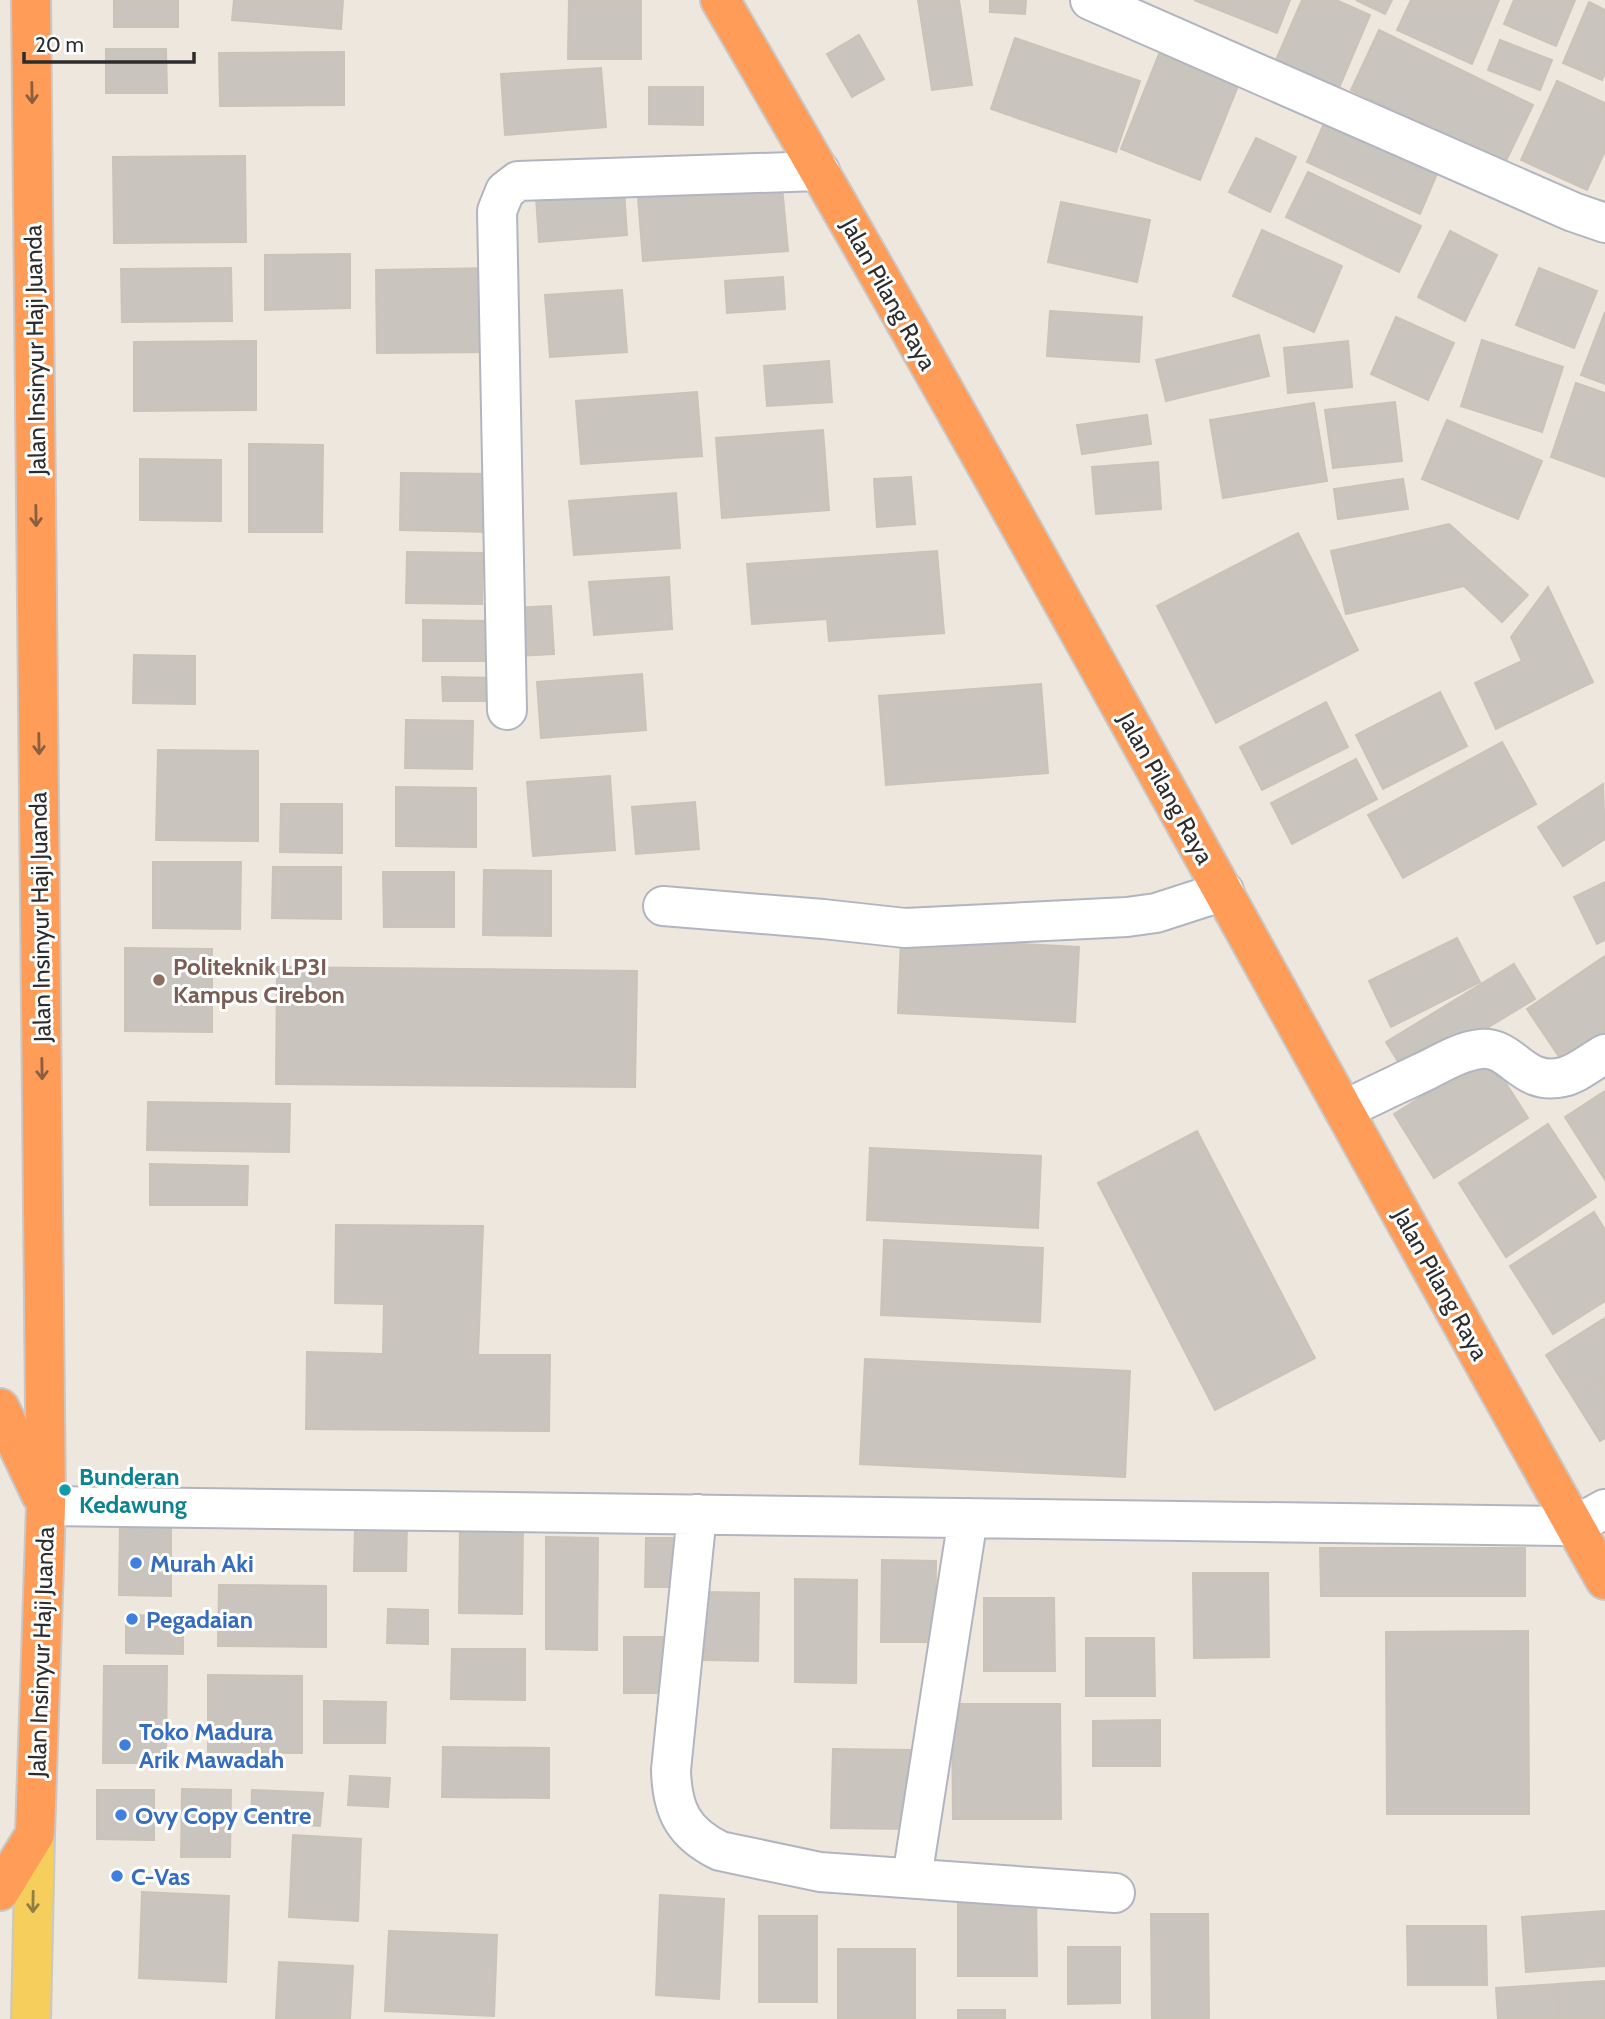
<svg xmlns="http://www.w3.org/2000/svg" width="1605" height="2019" font-family="Cabin,sans-serif">
<rect width="100%" height="100%" fill="#eee7de"/>
<path fill="#c9c4bd" stroke="#cac3b7" stroke-width="2" d="M114,0H178V27H114Z
M234,0H343L341,29L232,20Z
M569,0H641V59H568Z
M918,0H959L972,85L932,90Z
M990,0H1026L1025,14L990,12Z
M1194,0H1290L1277,33Z
M1302,0H1336L1370,15L1339,88L1276,60Z
M1356,0H1392L1385,14Z
M1411,0H1499L1472,64L1397,30Z
M1514,0H1575L1556,46L1504,24Z
M1589,2L1605,10V73L1602,80L1563,63Z
M1379,30L1533,105L1504,165L1351,90Z
M859,35L884,79L852,97L827,54Z
M1015,38L1140,81L1116,152L991,109Z
M1500,40L1552,60L1540,90L1488,70Z
M106,49H166L167,93H106Z
M344,52V105L220,106L219,53Z
M1159,54L1238,86L1200,180L1121,149Z
M601,68L606,127L505,135L501,74Z
M1557,81L1605,103V151L1587,190L1521,160Z
M649,87H703V125L649,124Z
M1326,119L1439,169L1420,214L1307,162Z
M1256,138L1296,157L1270,212L1229,192Z
M245,156L246,242L114,243L113,157Z
M1308,172L1421,226L1399,272L1286,217Z
M782,186L788,251L643,261L638,197Z
M624,190L627,235L539,242L536,197Z
M1061,202L1150,220L1137,282L1048,262Z
M1262,230L1342,266L1314,332L1233,296Z
M1450,231L1497,255L1465,321L1418,297Z
M350,254V308L265,310V255Z
M231,268L232,321L122,322L121,269Z
M496,268V352L377,353L376,270Z
M1539,268L1597,291L1574,348L1516,325Z
M783,277L785,309L727,313L725,281Z
M622,290L627,352L550,357L545,295Z
M1050,311L1142,317L1139,362L1047,356Z
M1605,312V384L1581,375Z
M1396,317L1454,343L1428,400L1371,374Z
M1259,335L1269,376L1166,401L1156,360Z
M1482,340L1563,367L1542,432L1461,406Z
M256,341V410L134,411V342Z
M1348,341L1352,387L1288,393L1284,348Z
M829,361L832,402L767,406L764,366Z
M1576,383L1605,393V477L1551,457Z
M697,392L702,456L581,464L576,401Z
M1395,402L1402,461L1333,468L1325,410Z
M1314,403L1327,481L1223,498L1210,420Z
M1147,415L1151,444L1082,454L1077,425Z
M1447,420L1542,461L1518,519L1422,479Z
M823,430L829,510L722,518L716,438Z
M249,444L323,445L322,532H249Z
M140,459L221,460V521L140,520Z
M1158,462L1161,509L1096,514L1092,467Z
M401,473L493,474V532L400,530Z
M911,477L915,524L877,527L874,479Z
M1403,479L1408,509L1338,519L1334,489Z
M676,493L680,548L574,555L569,501Z
M1449,524L1528,595L1502,622L1464,586L1346,614L1331,551Z
M1298,533L1358,650L1216,723L1157,606Z
M937,551L944,633L829,641L827,619L752,624L747,564Z
M407,552L483,553L482,604L406,603Z
M669,577L672,629L594,635L589,582Z
M1548,587L1593,682L1496,729L1475,683L1522,661L1511,637Z
M551,606L554,654L517,656L513,608Z
M423,620L489,621L488,661H423Z
M134,655L195,656V704L133,703Z
M642,674L646,730L541,738L537,682Z
M442,677L498,678V701H443Z
M1041,684L1048,773L886,785L879,696Z
M1440,692L1467,746L1383,789L1356,735Z
M1326,702L1348,747L1262,790L1240,747Z
M406,720L473,721L472,769L405,768Z
M1502,742L1536,804L1403,878L1368,815Z
M158,750L258,751V841L156,840Z
M1356,759L1377,799L1292,844L1271,803Z
M610,776L615,850L533,856L527,782Z
M1603,784L1605,839L1563,866L1538,827Z
M396,787L476,788V847L396,846Z
M695,802L699,849L636,854L632,807Z
M281,804H342V853L280,852Z
M153,862H241L240,929L153,928Z
M273,867H341V919L272,918Z
M484,870L551,871V936L483,935Z
M383,872H454V927H384Z
M1605,882V940L1597,944L1574,897Z
M901,938L1079,947L1075,1022L898,1013Z
M1457,938L1480,982L1391,1027L1369,981Z
M125,948L212,949V1032L125,1031Z
M1605,956V1044L1568,1070L1527,1009Z
M1514,964L1535,999L1407,1076L1386,1042Z
M277,967L637,971L635,1087L276,1084Z
M1488,1055L1528,1118L1434,1178L1394,1114Z
M1605,1091V1180L1565,1117Z
M148,1102L290,1104L289,1152L147,1150Z
M1548,1124L1596,1197L1506,1257L1459,1183Z
M1197,1131L1315,1358L1215,1410L1098,1183Z
M870,1148L1041,1156L1038,1228L867,1220Z
M150,1164L248,1166L247,1205H150Z
M1594,1212L1605,1230V1301L1553,1334L1510,1266Z
M336,1225L483,1226L478,1355H550L549,1431L306,1429L307,1352L383,1354L384,1304L335,1303Z
M884,1240L1043,1248L1040,1322L881,1315Z
M1605,1318V1375L1572,1396L1546,1355Z
M865,1359L1130,1371L1125,1477L860,1464Z
M1605,1375V1438L1600,1441L1572,1396Z
M120,1524L171,1526V1596L119,1595Z
M355,1524H407L406,1571H354Z
M460,1525L523,1526L522,1614L459,1613Z
M546,1537L598,1538L597,1650L546,1649Z
M646,1538H685V1587H645Z
M1320,1548H1525V1596H1321Z
M882,1560L936,1561L935,1642H881Z
M1193,1573H1268L1269,1657L1194,1658Z
M795,1579L857,1580L856,1683L795,1682Z
M219,1585L326,1586V1647L218,1646Z
M703,1592L759,1593L758,1661L703,1660Z
M984,1598H1054L1055,1671H984Z
M388,1609L428,1610V1644L387,1643Z
M126,1615L183,1616V1654L126,1653Z
M1528,1631L1529,1814H1387L1386,1632Z
M624,1637H663L664,1693H624Z
M1086,1638H1154L1155,1696H1086Z
M452,1649H525V1700L451,1699Z
M104,1666H167L166,1763H103Z
M208,1675L302,1676V1753L208,1752Z
M324,1701L386,1702L385,1743H324Z
M952,1704H1060L1061,1819H953Z
M1160,1720V1766H1093V1721Z
M443,1747L549,1748V1798L442,1797Z
M833,1749L913,1750L912,1829L831,1828Z
M350,1776L390,1778L388,1807L348,1805Z
M182,1789L231,1790L230,1857H181Z
M97,1790H154V1840L97,1839Z
M252,1790L323,1793L320,1826L251,1822Z
M293,1835L361,1839L358,1921L289,1917Z
M958,1891H1036L1037,1976H958Z
M142,1892L229,1896L226,1982L139,1978Z
M660,1895L724,1899L719,1999L656,1995Z
M1605,1911V1966L1526,1972L1522,1917Z
M1151,1914H1208L1209,2019H1152Z
M759,1916H817V2002H759Z
M1407,1926H1486L1487,1985H1408Z
M389,1931L497,1935L494,2016L385,2011Z
M1068,1947H1120V2003L1068,2004Z
M838,1949H915V2019H838Z
M279,1962L353,1966L350,2019H276Z
M1605,1981V2019H1559L1557,1984Z
M1557,1984L1559,2019H1498L1496,1988Z
M958,2010H1005V2019H958Z"/>
<g fill="none" stroke-linecap="round" stroke-linejoin="round">
<g stroke="#b2b5c0" stroke-width="42">
<path id="minor" d="M1090,0L1573,212L1605,223
M507,710L497,211L505,191L518,181L820,171
M663,906L823,919L905,928L1127,917L1156,913L1224,891
M1344,1110C1370,1097 1396,1085 1421,1073C1440,1064 1460,1051 1481,1049C1513,1046 1522,1087 1563,1077C1577,1074 1592,1061 1605,1054
M46,1506L1564,1526H1574L1605,1509
M697,1514L671,1770C672,1810 683,1833 720,1851L820,1872L1115,1893
M912,1878L968,1518"/>
</g>
<g stroke="#c8c8c8" stroke-width="42">
<path id="major" d="M31,2019L35,1834"/>
</g>
<g stroke="#c8c8c8" stroke-width="42">
<path id="highway" d="M720,0C1025,521 1309,1054 1605,1580
M0,1408L41,1495
M0,1891L35,1834L46,1506L31,0"/>
</g>
<use href="#minor" stroke="#fff" stroke-width="38"/>
<use href="#major" stroke="#f5ce5c" stroke-width="38"/>
<use href="#highway" stroke="#ff9c58" stroke-width="38"/>
</g>
<defs><path id="oneway-shaft" d="M-6 0H5M1.5-3L5.5 0L1.5 3" fill="none" stroke-width="1.6" stroke-linecap="round" stroke-linejoin="round" transform="scale(1.75)"/></defs>
<g stroke="#8b5e40">
<use href="#oneway-shaft" transform="translate(32 93) rotate(89)"/>
<use href="#oneway-shaft" transform="translate(36 516) rotate(89)"/>
<use href="#oneway-shaft" transform="translate(39 744) rotate(89)"/>
<use href="#oneway-shaft" transform="translate(42 1069) rotate(89)"/>
</g>
<use stroke="#907d44" href="#oneway-shaft" transform="translate(33 1902) rotate(91)"/>
<circle fill="#8d6e63" stroke="#fff" stroke-width="2.5" cx="159" cy="980" r="7"/>
<circle fill="#0f9aa8" stroke="#fff" stroke-width="2.5" cx="65" cy="1490" r="7"/>
<g fill="#3f7fe0" stroke="#fff" stroke-width="2.5">
<circle cx="136" cy="1563" r="7"/>
<circle cx="132" cy="1619" r="7"/>
<circle cx="125" cy="1745" r="7"/>
<circle cx="121" cy="1815" r="7"/>
<circle cx="117" cy="1876" r="7"/>
</g>
<g text-anchor="middle" dominant-baseline="central" stroke-width="6" stroke-linejoin="round" paint-order="stroke">
<g font-size="24" fill="#2c2c2c" stroke="#fff">
<text transform="translate(889 294) rotate(61)">Jalan Pilang Raya</text>
<text transform="translate(35 350) rotate(-91)">Jalan Insinyur Haji Juanda</text>
<text transform="translate(1166 788) rotate(61)">Jalan Pilang Raya</text>
<text transform="translate(40 917) rotate(-91)">Jalan Insinyur Haji Juanda</text>
<text transform="translate(1441 1284) rotate(61)">Jalan Pilang Raya</text>
<text transform="translate(41 1652) rotate(-88)">Jalan Insinyur Haji Juanda</text>
</g>
<g font-size="24" font-weight="bold" fill="#785e54" stroke="#fff" text-anchor="start">
<text x="173" y="966">Politeknik LP3I<tspan x="173" dy="28">Kampus Cirebon</tspan></text>
</g>
<g font-size="24" font-weight="bold" fill="#0d838f" stroke="#fff" text-anchor="start">
<text x="79" y="1476">Bunderan<tspan x="79" dy="28">Kedawung</tspan></text>
</g>
<g font-size="24" font-weight="bold" fill="#366cbe" stroke="#fff" text-anchor="start">
<text x="150" y="1563">Murah Aki</text>
<text x="146" y="1619">Pegadaian</text>
<text x="139" y="1731">Toko Madura<tspan x="139" dy="28">Arik Mawadah</tspan></text>
<text x="135" y="1815">Ovy Copy Centre</text>
<text x="131" y="1876">C-Vas</text>
</g>
</g>
<path d="M24 52v10h170v-10" fill="none" stroke="#2c2c2c" stroke-width="3.5"/>
<text x="35" y="52" font-size="21" fill="#2c2c2c" stroke="#ffffff" stroke-width="5" paint-order="stroke">20 m</text>
</svg>
